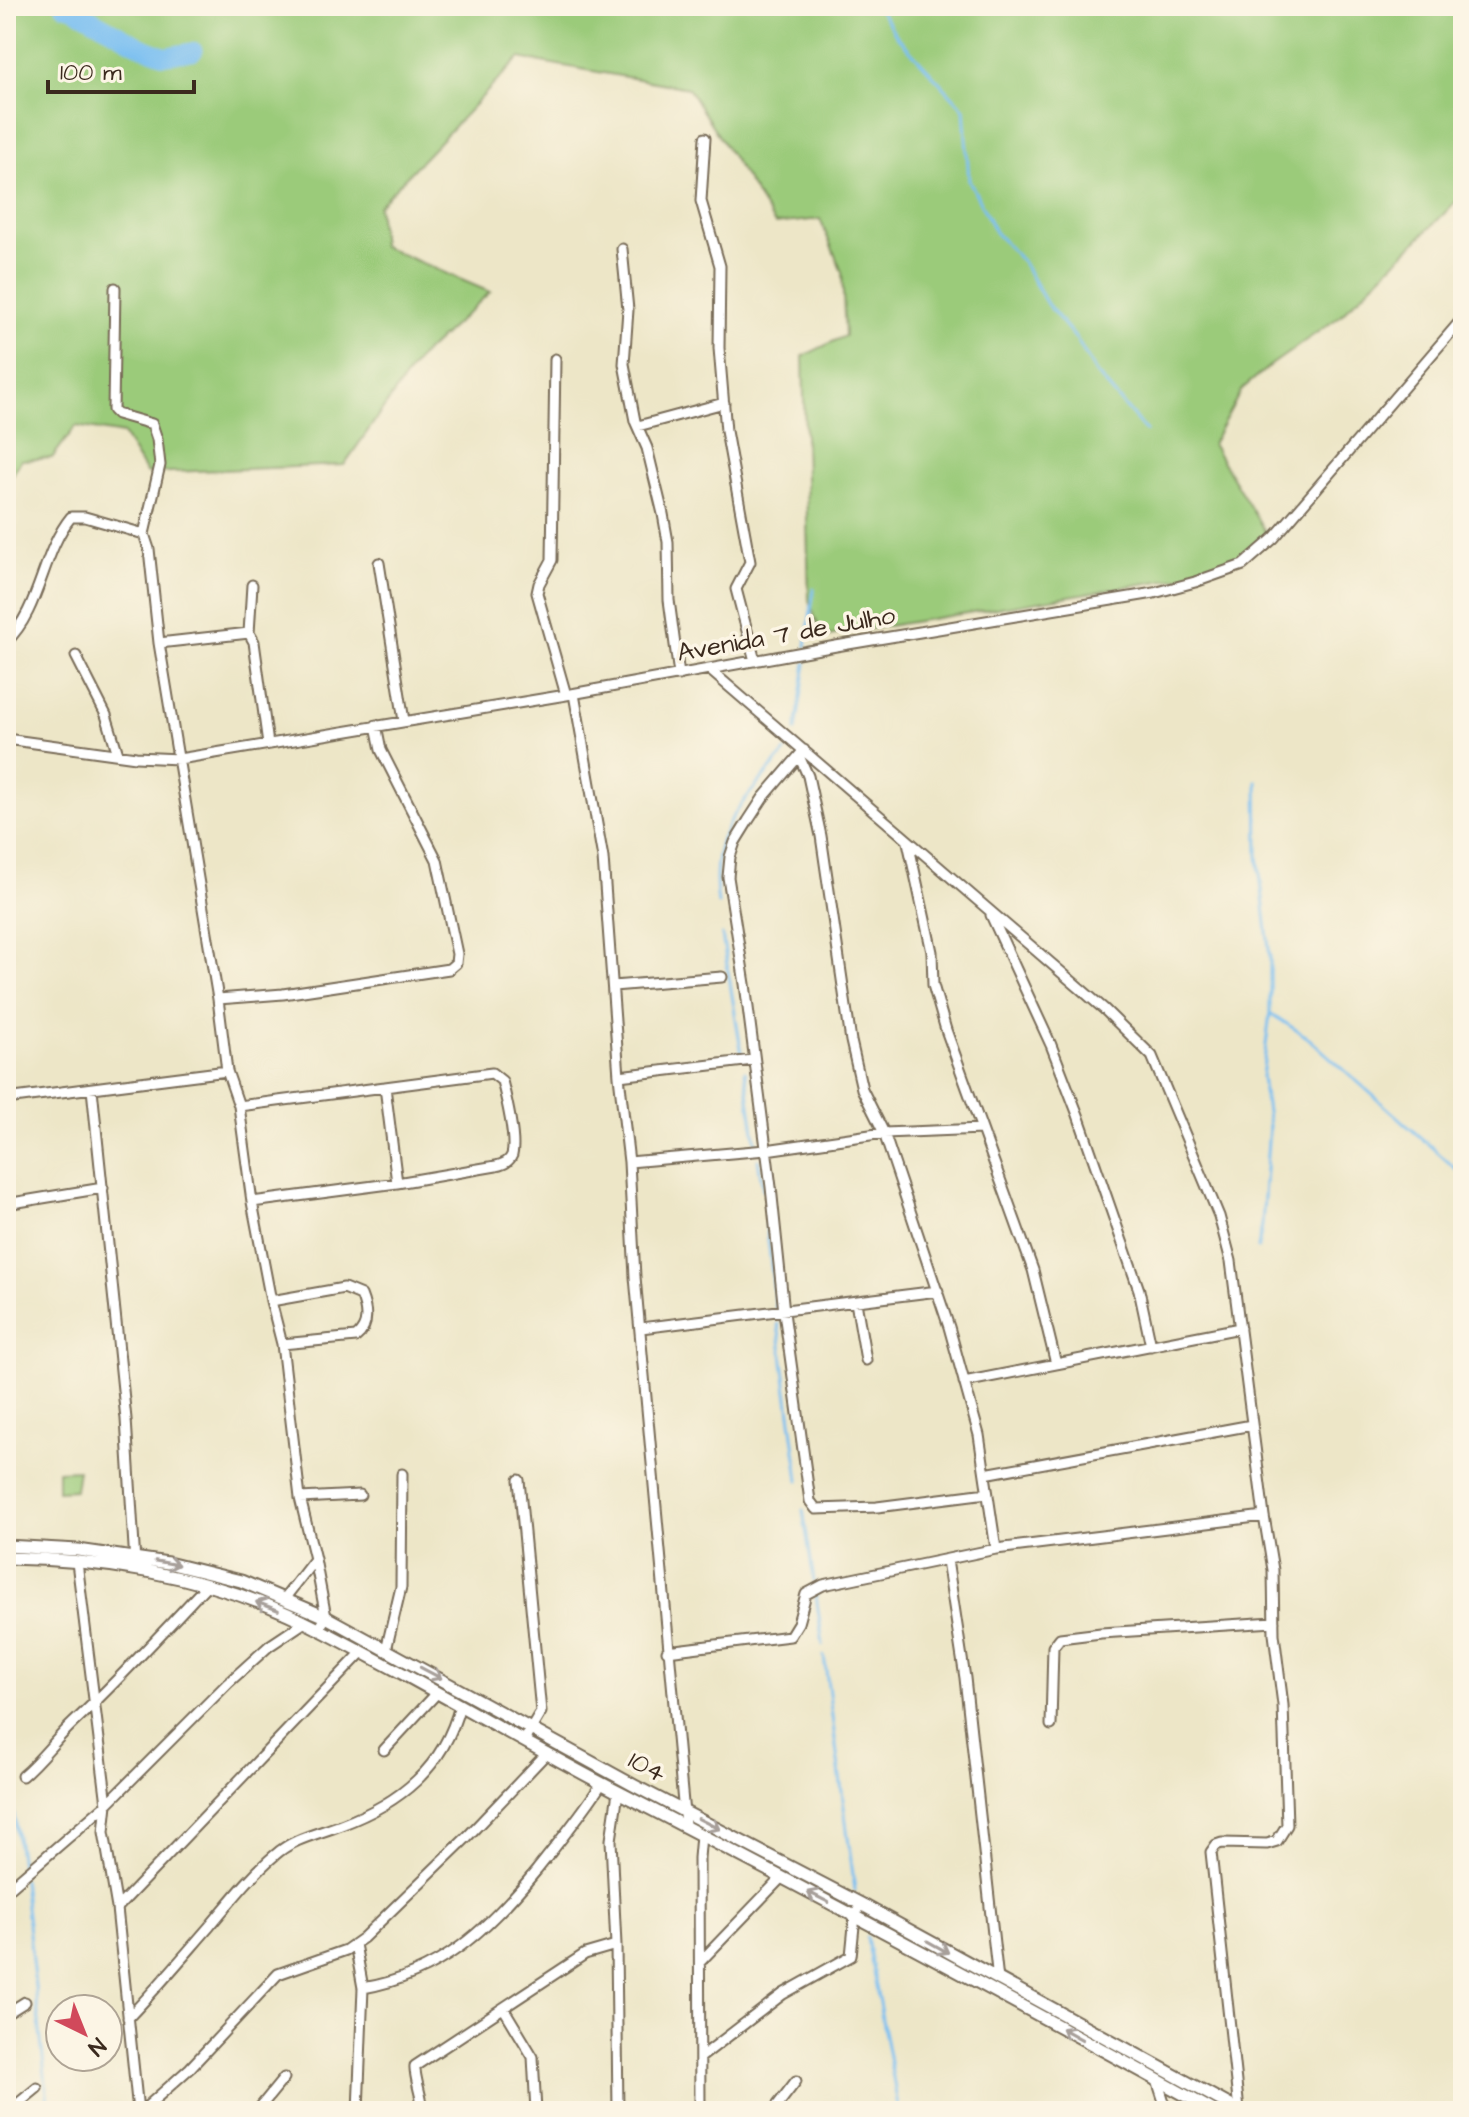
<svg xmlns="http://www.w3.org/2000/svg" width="1469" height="2117" font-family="'Architects Daughter',sans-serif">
<rect width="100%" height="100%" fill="#fcf5e5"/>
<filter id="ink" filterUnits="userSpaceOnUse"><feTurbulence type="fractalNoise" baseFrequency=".0125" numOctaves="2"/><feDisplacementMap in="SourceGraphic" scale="16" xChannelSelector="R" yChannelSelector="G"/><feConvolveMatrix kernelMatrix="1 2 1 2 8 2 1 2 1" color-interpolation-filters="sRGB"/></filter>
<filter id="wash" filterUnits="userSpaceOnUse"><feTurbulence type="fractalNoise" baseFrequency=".006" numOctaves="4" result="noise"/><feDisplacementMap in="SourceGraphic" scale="32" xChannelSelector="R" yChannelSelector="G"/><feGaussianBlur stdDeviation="1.8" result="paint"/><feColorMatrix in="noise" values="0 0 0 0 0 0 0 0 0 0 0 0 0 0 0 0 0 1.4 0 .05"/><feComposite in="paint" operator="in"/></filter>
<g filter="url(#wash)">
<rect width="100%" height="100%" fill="#ede6c7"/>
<path fill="#9bcb7a" stroke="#6b7a4c" stroke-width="2" d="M6,6H1463V195L1339,317L1271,365L1242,389L1212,444L1266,533L1239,558L1184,577L822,637L809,600L803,356L845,336L842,272L820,219L775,224L688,88L519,58L378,206L382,246L490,292L418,359L344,465L146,473L123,434L76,426L52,458L21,460L6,486Z
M78,1470L75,1490L58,1491V1471Z"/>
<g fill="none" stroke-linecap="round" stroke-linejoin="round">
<path stroke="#7abff1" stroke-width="3" d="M877,6L897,36L964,109L969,180L995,232L1022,261L1047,304L1077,340L1096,373L1146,431
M806,646L814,589
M796,730L806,663
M1257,781L1258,856L1270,957V1013L1262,1077L1269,1126L1262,1225L1258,1248
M718,904C707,829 741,806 785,752
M722,935L742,1055
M1270,1013L1307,1037L1463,1175
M745,1071L756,1145
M758,1160L763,1189
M766,1222L776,1308
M778,1324L799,1480
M803,1510L814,1581
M816,1595L823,1645
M824,1656L855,1890
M6,1758L22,1873
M23,1880L49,2111
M867,1938L899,2111"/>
<path stroke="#7abff1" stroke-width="18" d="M64,6L74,9L140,46L165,56L194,51"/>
</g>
</g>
<g filter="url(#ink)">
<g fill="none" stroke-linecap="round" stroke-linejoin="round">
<g stroke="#796c59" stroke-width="13">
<path id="minor" d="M705,138L701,201L720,266L719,348L726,431L750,562L736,589L755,661
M622,249L628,310L624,364L635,421L647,448L663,514L668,542L669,600L679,675
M555,359L552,560L539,584L537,593L566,695
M638,426L724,403
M379,563L404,721
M252,585L249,633L254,642L268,744
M6,642C41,609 41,554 71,517H85L144,534
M159,643L249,633
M76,656L106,715L118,754
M574,694L603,858L619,1076L629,1162L635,1277L685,1825
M6,739L136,757L179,759L566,695L836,646L1154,593L1195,582L1243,565L1274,538L1463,318
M804,750L763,798L748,821L735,842L730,857L728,877L745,984L771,1187L784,1312L810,1501L816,1509L877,1507L987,1493
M799,756L808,776L821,836L851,1041L862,1089L884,1133L949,1327L979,1435L996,1549
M908,842L932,952L933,985L946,1030L1033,1270L1056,1364
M991,915L1051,1045L1078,1115L1139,1290L1151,1346
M613,986L722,977
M218,999L283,994L449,969L456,963L457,954L437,860L381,750L376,725
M227,1071L239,1106L252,1202L271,1301L282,1344L300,1498L315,1559L326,1617L319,1629
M619,1076L753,1060
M385,1087L397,1183
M92,1089L126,1419L135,1563
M6,1099L227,1071L218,999L159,643L149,549L144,534L160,465L157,439L152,424L117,414L113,410L115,288
M239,1106L492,1073L502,1081C506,1097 516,1140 512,1155C509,1162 504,1164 496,1166L397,1183L252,1202
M629,1162L766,1150L884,1133L982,1129
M6,1204L103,1188
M271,1301L344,1288L361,1295C367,1310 370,1326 356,1337L282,1344
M856,1302L866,1360
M641,1328L938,1291
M964,1382L1240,1328
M985,1474L1252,1425
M519,1480L541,1712L525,1739
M300,1498L360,1495
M947,1560L965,1678L998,1980
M77,1562L107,1804L104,1832L117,1908L138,2111
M284,1599L315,1559
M386,1650L401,1587L402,1474
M667,1651L790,1636L798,1623L806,1594L823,1585L996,1549L1264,1516L1231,1261L1219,1216L1152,1056L1104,1009L710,670
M1051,1725L1053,1647L1060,1638L1101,1633L1274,1622
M384,1750L437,1693
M22,1776C41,1760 55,1740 73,1723C119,1680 162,1633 206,1586
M6,1891L107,1804L228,1683L269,1646L305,1622
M117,1908L362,1652
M355,1944L363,1988L358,2111
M616,1945L618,2111
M700,1962L781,1878
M363,1988C440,1975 488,1929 536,1871C559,1842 582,1814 602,1783
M504,2009L533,2057L536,2111
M6,2014L25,2002
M128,2018C156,1989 182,1958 209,1927C230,1902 250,1876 275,1855C294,1838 318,1834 341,1825C400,1803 444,1768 460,1705
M701,2057L783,1994L851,1956L855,1916L861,1904
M1157,2080L1167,2111
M1239,2110L1211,1852L1216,1845L1222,1843L1267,1844L1277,1841L1287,1825L1283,1705L1274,1634L1273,1570L1264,1516
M9,2111L37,2088
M142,2111L190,2068L278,1974L346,1950L363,1938L467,1837L547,1753
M257,2111L284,2078
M423,2111C422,2096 414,2077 415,2066L585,1954L616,1945L611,1840L618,1792
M700,2111L699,1858L701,1835
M773,2111L796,2081"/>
</g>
<g stroke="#796c59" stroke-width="15">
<path id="tertiary" d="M6,1546L78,1550L168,1563L241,1581L326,1617L635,1786L861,1904L1240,2111
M6,1558C101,1559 201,1575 288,1614C325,1631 360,1651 396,1670C471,1711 545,1754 620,1793C820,1896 1018,2003 1214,2111"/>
</g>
<use href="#minor" stroke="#fff" stroke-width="9"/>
<use href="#tertiary" stroke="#fff" stroke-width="11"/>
</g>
<defs><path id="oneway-shaft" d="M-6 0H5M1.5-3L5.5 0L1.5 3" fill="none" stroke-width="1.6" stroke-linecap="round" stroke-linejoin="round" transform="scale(2)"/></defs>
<g stroke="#a79f9a">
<use href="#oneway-shaft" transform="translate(167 1563) rotate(10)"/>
<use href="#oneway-shaft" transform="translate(267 1606) rotate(-159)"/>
<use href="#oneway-shaft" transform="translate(431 1673) rotate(28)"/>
<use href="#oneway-shaft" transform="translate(709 1824) rotate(27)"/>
<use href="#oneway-shaft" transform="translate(818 1897) rotate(-153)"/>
<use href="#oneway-shaft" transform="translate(938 1947) rotate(29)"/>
<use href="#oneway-shaft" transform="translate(1072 2034) rotate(-151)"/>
</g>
</g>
<g text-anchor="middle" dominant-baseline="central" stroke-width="7" stroke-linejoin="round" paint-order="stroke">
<g font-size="26" fill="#3b2a1e" stroke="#fcf5e5">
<text transform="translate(786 634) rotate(-10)">Avenida 7 de Julho</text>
<text transform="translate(647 1767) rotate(28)">104</text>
</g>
</g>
<rect width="1469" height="2117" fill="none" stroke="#fcf5e5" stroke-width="32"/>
<g transform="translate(84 2033) rotate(137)"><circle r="38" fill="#fcf5e5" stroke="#afa495" stroke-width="2"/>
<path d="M0-6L14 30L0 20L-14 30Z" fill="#d1495b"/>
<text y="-12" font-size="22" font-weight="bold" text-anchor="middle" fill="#3b2a1e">N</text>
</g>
<path d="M48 80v12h146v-12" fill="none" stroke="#3b2a1e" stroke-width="4"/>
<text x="60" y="80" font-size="24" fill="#3b2a1e" stroke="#fcf5e5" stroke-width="6" paint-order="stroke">100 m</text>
</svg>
